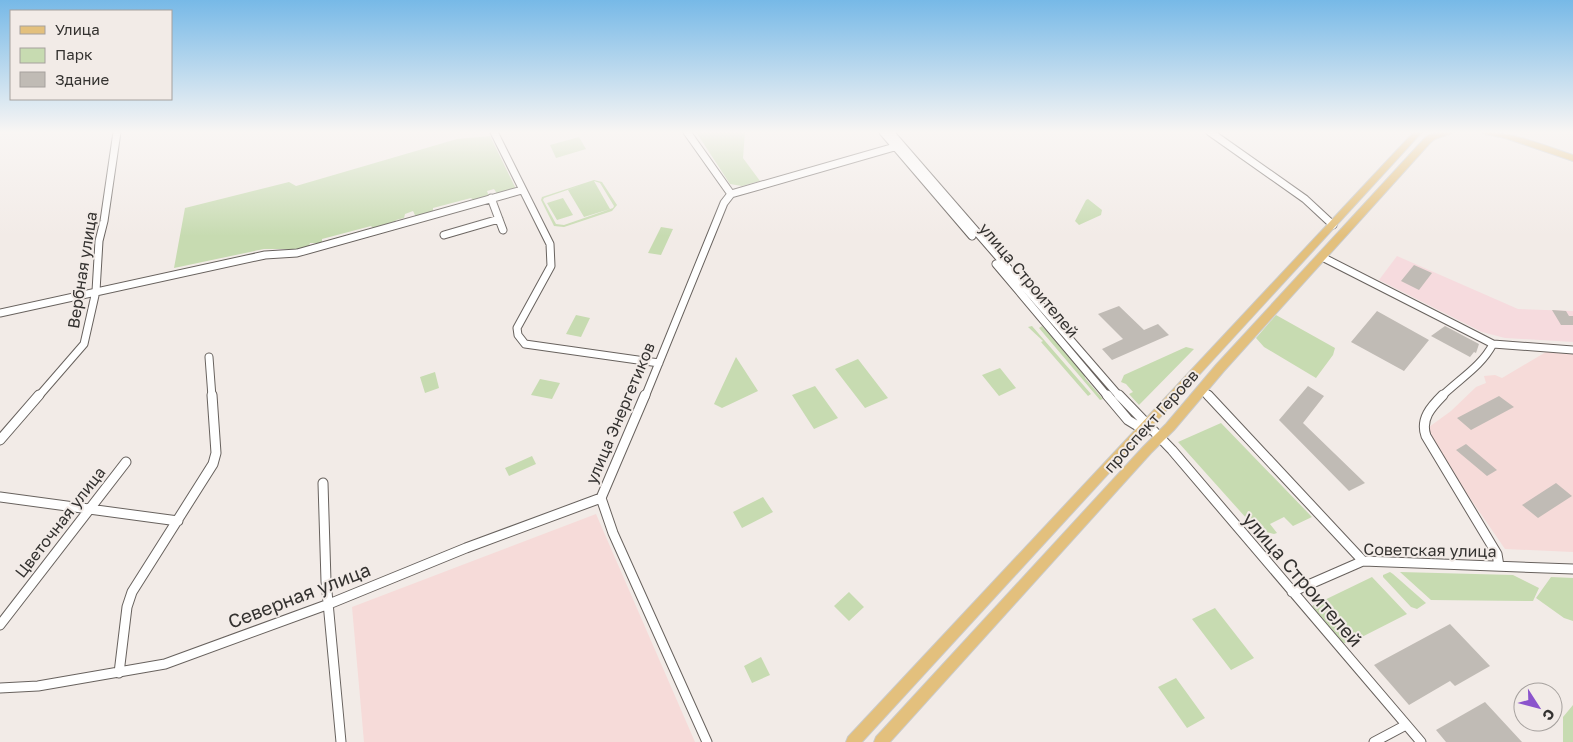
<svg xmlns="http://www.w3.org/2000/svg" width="1573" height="742" font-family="'Golos Text',sans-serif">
<rect width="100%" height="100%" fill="#f2ebe7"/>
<path fill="#f6dbde" d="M1397,256L1518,309L1573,311V342L1505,338L1482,332L1379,280Z"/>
<path fill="#f6dbd9" d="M1546,352L1573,354V552L1505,549L1432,443L1429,427L1451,411L1476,387L1486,383L1484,376L1495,375L1502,378Z
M596,514L695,742H364L352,607Z"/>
<path fill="#c7dbb1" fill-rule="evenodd" d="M696,132H745L743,158L760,181L742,186L730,184Z
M490,136L516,189L498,195L494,189L487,191L489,197L475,201L471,198L433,208V212L416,217L413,211L405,214L404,218L396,220L393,225L373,228L371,226L322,239V243H310L309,246L298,249H264L174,268L185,208L289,182L296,186L457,139Z
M579,137L586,149L556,158L550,145Z
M594,180L602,182L617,205L612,211L564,227L554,226L541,200L542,197ZM594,181L600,183L614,206L613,208L564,225L556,224L543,200L544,198L582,185L568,190L584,217L610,209Z
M563,198L573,215L557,220L547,203Z
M1088,199L1102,210L1101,215L1079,225L1075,221L1086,200Z
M661,227L673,229L661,255L648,253Z
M576,315L590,318L581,337L566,334Z
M1276,315L1335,348L1333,355L1316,378L1264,347L1256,338Z
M1032,326L1091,394L1088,396L1041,342L1043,341L1028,327Z
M1042,326L1084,372L1085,378L1103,399L1100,400L1039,328Z
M1186,347L1194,349L1139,405L1129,394L1133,392L1126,384L1121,382L1124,375Z
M736,357L758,391L722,408L714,404Z
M858,359L888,398L865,408L835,369Z
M1000,368L1016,388L999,396L982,375Z
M435,372L439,388L425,393L420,377Z
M540,379L560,383L552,399L531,395Z
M815,386L838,418L814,429L792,395Z
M1221,423L1312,517L1293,526L1284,517L1270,524L1277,533L1274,534L1256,529L1178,442Z
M532,456L536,464L509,476L505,468Z
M763,497L773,512L742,528L733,512Z
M1390,572L1393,574L1426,603L1417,609L1411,607L1383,577V575Z
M1400,572L1513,575L1539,588L1533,601L1431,600Z
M1372,577L1407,614L1350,643H1343L1312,606Z
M1551,577L1573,578V621L1564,618L1536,598Z
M849,592L864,607L849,621L834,606Z
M1215,608L1254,658L1231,670L1192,619Z
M761,657L770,675L752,683L744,666Z
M1176,678L1205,718L1187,728L1158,687Z
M1573,705V742H1563V717Z"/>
<path fill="#c0bbb5" d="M1414,265L1432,273L1419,290L1401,281Z
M1119,306L1144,330L1158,324L1169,335L1112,360L1102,349L1123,339L1098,314Z
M1552,310L1566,311L1569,316H1573V325H1561Z
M1377,311L1429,340L1404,371L1351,342Z
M1445,326L1479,344L1476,353L1474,352L1470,357L1431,336Z
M1308,386L1324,396L1303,423L1365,483L1349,491L1279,420Z
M1499,396L1514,407L1471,430L1457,418Z
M1466,444L1497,470L1487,476L1456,450Z
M1556,483L1572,496L1538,518L1522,505Z
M1450,624L1490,666L1455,686L1450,681L1409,705L1374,665Z
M1485,702L1522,742H1446L1436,730Z"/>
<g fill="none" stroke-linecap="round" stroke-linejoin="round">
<g stroke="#68625e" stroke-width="9">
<path id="minor-far1" d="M494,132L550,244L551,266L517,328L518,335L525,344L659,363
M883,132L972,236
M890,132L1120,397
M1210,132L1305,199L1333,225
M731,194L898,146
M491,198L503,230
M444,235L499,219
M1322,257L1493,344L1573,350
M996,264L1108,397
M0,313L265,255L297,253L522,190
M209,357L212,397
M1202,389L1209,397
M38,397L84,344L96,291L99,241L104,221L117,132
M645,397L724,203L731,194L687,132
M1441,397C1459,379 1481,367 1493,344"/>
</g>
<g stroke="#68625e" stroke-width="11">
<path id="minor" d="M645,395L601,498L613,533L707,742
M1107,395L1128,420L1146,431
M1119,395L1172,450L1421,742
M1208,395L1363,561
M1443,395C1431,407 1420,419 1426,436L1497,554L1499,566
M0,440L39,395
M323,483L326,581L341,742
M0,497L178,521
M1292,592L1363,561L1573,569
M0,625L126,462
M119,673L127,607L132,592L213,464L216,453L212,395
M0,688L38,686L165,664L329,604L466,548L601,498
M1374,742L1406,725"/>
</g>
<g stroke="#cacac9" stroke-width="2">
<path id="major" d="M1414,132H1422L862,742H846L848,737Z
M1442,132H1455L1435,139L1430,143L1224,371L1174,430L1151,453L890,742H874L876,737L1143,447L1166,424L1216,365L1424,139L1429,135Z
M1481,132C1513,132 1543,145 1573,155V161L1505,138L1485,134Z"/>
</g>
<use href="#minor-far1" stroke="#fff" stroke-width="7"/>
<use href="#minor" stroke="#fff" stroke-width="9"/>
<use href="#major" fill="#e3c07d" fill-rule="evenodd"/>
</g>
<linearGradient id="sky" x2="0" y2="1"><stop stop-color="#77b9e7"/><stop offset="0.56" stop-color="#f9f6f4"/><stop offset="1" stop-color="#f9f6f4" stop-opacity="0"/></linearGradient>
<rect width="1573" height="236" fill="url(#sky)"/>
<g text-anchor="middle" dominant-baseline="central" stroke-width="4" stroke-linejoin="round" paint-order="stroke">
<g font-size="16" fill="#343230" stroke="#f2ebe7">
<text transform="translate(82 270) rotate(-81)">Вербная улица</text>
<text transform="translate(1029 280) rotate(50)">улица Строителей</text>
<text transform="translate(620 413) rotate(-67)">улица Энергетиков</text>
<text transform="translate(1151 421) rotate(-48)">проспект Героев</text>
<text transform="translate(60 522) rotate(-52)">Цветочная улица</text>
<text transform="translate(1430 550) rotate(1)">Советская улица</text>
</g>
<g font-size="19" fill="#343230" stroke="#f2ebe7">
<text transform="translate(1303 579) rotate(49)">улица Строителей</text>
<text transform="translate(299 595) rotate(-21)">Северная улица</text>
</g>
</g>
<rect x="10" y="10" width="162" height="90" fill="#f2ebe7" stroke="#a6a19e"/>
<rect x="20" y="26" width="25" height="8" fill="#e3c07d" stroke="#a6a19e"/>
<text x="55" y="35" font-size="15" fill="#343230">Улица</text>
<rect x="20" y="48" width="25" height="15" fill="#c7dbb1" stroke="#a6a19e"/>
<text x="55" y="60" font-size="15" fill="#343230">Парк</text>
<rect x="20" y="72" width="25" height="15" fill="#c0bbb5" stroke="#a6a19e"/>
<text x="55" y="85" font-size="15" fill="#343230">Здание</text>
<g transform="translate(1538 707) rotate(126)"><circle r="24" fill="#f2ebe7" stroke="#a6a19e"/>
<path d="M0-4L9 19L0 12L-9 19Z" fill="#8b54cc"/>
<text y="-8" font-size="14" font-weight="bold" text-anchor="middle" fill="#343230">С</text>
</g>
</svg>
